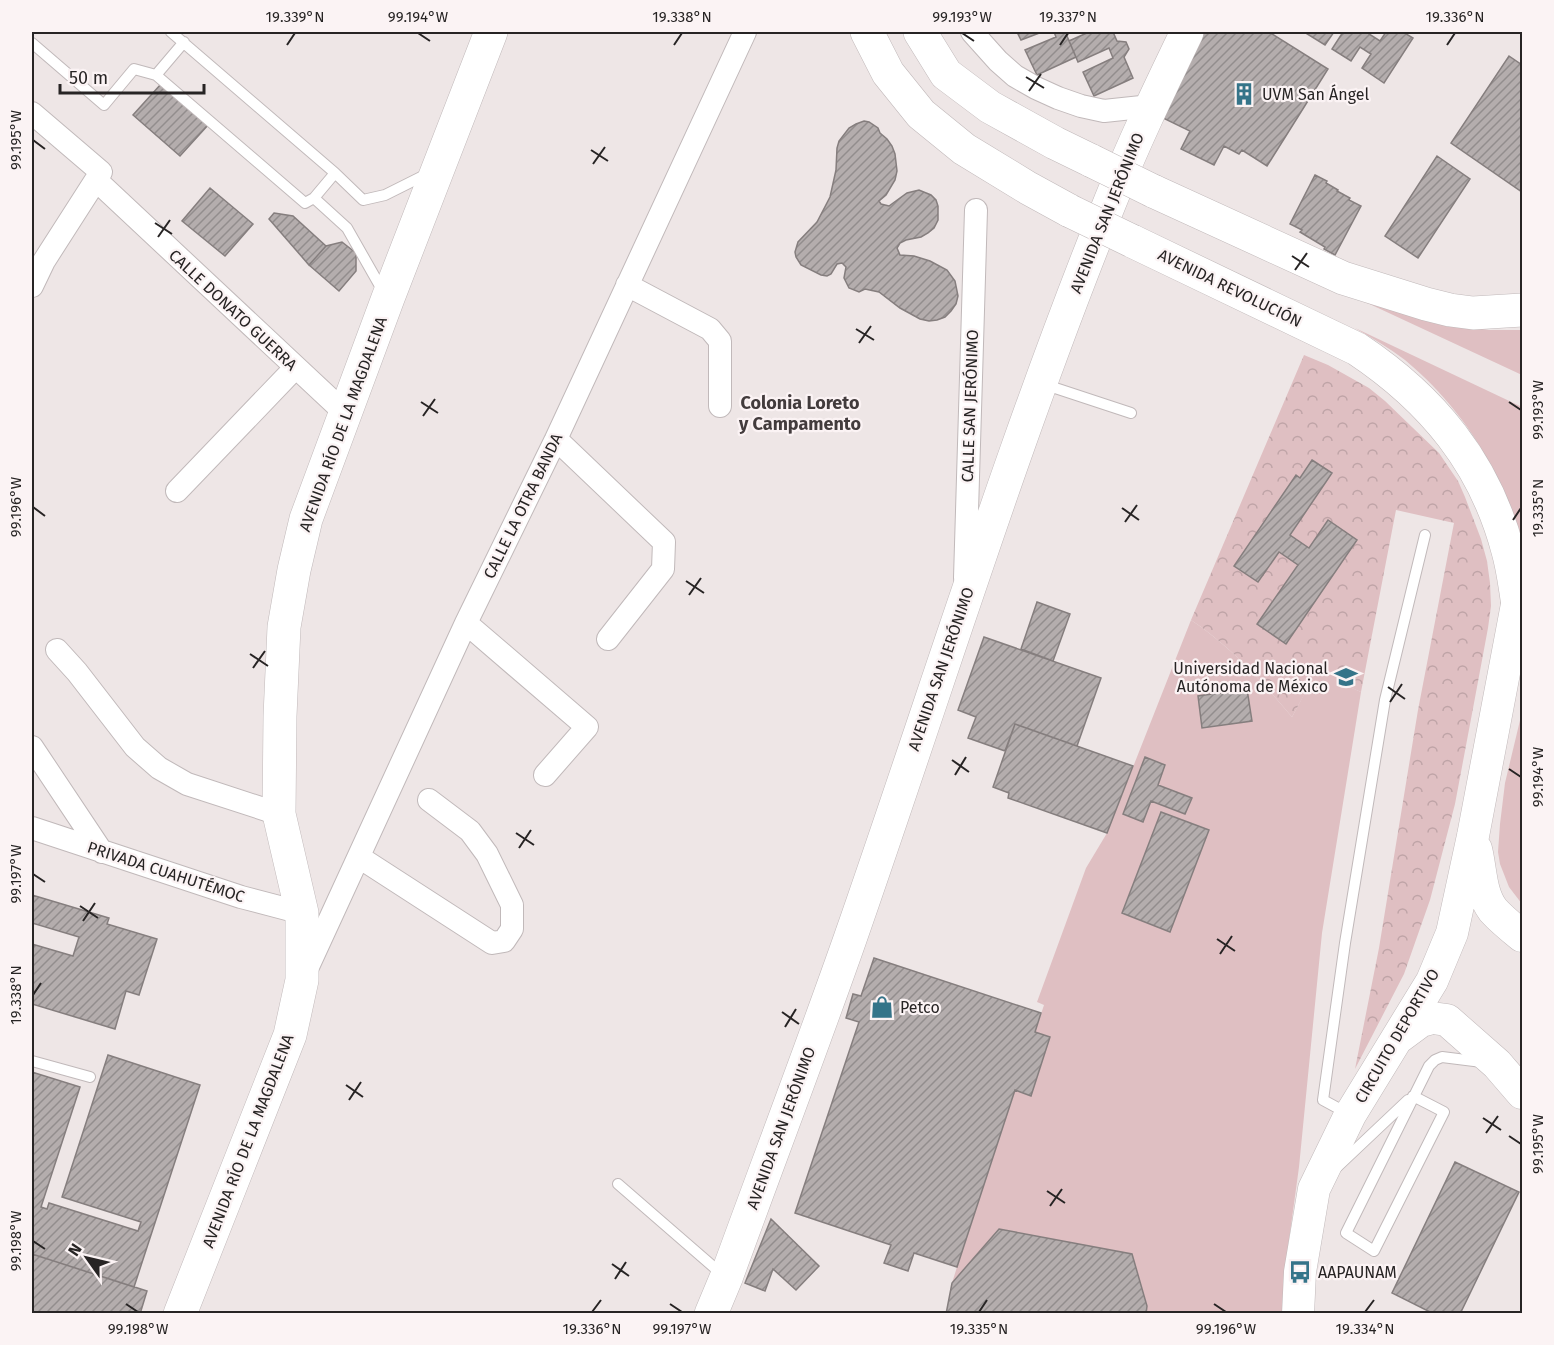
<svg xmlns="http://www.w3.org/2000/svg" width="1554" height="1345" font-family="'Fira Sans',sans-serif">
<defs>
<pattern id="forest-crowns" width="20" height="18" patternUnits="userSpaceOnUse" patternTransform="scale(1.5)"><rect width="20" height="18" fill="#dfbfc2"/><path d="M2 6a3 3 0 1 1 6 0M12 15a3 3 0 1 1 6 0" fill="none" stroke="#bfa4a7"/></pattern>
<pattern id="building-hatch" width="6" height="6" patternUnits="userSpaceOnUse" patternTransform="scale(1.5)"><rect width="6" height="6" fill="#b4adad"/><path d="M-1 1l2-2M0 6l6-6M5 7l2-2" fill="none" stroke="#928d8d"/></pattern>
</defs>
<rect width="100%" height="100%" fill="#eee6e6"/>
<path fill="#dfbfc2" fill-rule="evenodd" d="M1348,294L1468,327L1489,330H1522V375Z
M1355,328L1522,407V529L1520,538C1512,517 1504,495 1495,475C1475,431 1442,391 1405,360C1389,348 1372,338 1355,328Z
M1191,620C1230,646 1262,681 1292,717L1316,672L1361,692L1322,933L1299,1167L1284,1277L1283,1313H1146L1147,1305L1132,1254L999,1229L952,1283L957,1267L1015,1090L1031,1096L1050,1037L1035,1032L1044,1005L1037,1002L1086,868L1107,833ZM1145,757L1165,765L1158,785L1191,798L1185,814L1151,801L1143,822L1123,814ZM1161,812L1209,830L1170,931L1122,912Z
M1522,712V904L1509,887L1500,864L1498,852L1500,824L1505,783Z"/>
<path fill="url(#forest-crowns)" d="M1304,355L1328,365L1369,388L1385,401L1439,453L1458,481L1465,497L1481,539L1487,561L1490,583L1491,606L1488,628L1474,703L1455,804L1430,900L1404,974L1355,1069L1379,948L1418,710L1454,523L1396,510L1361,692L1316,673L1292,717C1262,681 1230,646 1191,620Z"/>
<path fill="url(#building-hatch)" stroke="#857e7e" stroke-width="1.5" d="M1017,32H1042L1021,40Z
M1054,32H1069L1067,36L1076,57L1037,75L1025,50L1056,37Z
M1089,32H1113L1117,41L1126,42L1129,49L1124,57L1133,78L1094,96L1083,72L1113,58L1109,48L1078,62L1069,41Z
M1204,32H1269L1328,69L1267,166L1242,150L1239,154L1224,146L1214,165L1181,149L1190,131L1163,118Z
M1304,32H1334L1325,45Z
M1343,32H1370L1369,34L1380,41L1386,32H1403L1413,38L1384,83L1362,68L1371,54L1360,47L1351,61L1332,49Z
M1509,56L1522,65V192L1451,143Z
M161,84L208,125L180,156L133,115Z
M864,121L869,122L878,128L880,133L887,139L892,146L895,154L897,171L895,180L886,195L879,201L881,204L889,206L907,193L919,190L931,195L936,200L938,206V220L934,228L928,233L921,237L906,240L900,243L897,248L900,255L914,256L930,261L947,270L955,281L958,296L956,304L951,311L945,317L937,320L929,321L920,319L900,308L879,292L865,289L859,292L849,288L844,278L846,267L842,263L837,264L831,274L827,276L821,275L801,265L796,257L795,252L798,242L817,222L830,197L836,170L837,148L839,141L849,128L856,124Z
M1437,156L1470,179L1418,258L1385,236Z
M1315,175L1327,181L1326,183L1338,190L1337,191L1350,198L1349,200L1361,206L1335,255L1324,249L1325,247L1300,232L1302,230L1290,224Z
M210,188L253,224L225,256L182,221Z
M274,213L293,216L326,246L309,265L269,219Z
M342,242L356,253V271L339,291L309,265L326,246Z
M1312,460L1332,473L1290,535L1309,548L1328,520L1357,540L1286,644L1257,624L1298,565L1279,552L1258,582L1234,566L1296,475L1300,478Z
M1037,602L1070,614L1053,661L1021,649Z
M984,637L1101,678L1077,746L1015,724L1005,751L968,738L976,717L958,710Z
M1247,689L1252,721L1202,728L1198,696Z
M1015,724L1133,766L1107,833L1008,798L1009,793L993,787Z
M1145,757L1165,765L1158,785L1192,798L1185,814L1151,801L1143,822L1123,814Z
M1161,812L1209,830L1170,932L1122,913Z
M32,895L109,918L107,924L157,939L139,995L126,991L115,1029L32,1004V944L73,956L79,937L32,923Z
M874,958L1041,1013L1035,1032L1050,1037L1031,1096L1015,1090L957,1267L914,1253L908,1271L884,1263L891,1245L795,1213L859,1022L846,1018L853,994L861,996Z
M108,1055L200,1085L134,1287L32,1254V1072L80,1087L41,1207L47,1209L49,1203L138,1231L141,1222L62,1197Z
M1455,1162L1519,1192L1460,1314H1434L1392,1293Z
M771,1219L819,1266L796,1290L773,1269L765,1291L745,1283Z
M999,1229L1132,1254L1147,1306L1146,1314H946L952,1283Z
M32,1254L147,1291L140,1314H32Z"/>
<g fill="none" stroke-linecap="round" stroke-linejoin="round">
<g stroke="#c1b9ba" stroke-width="12">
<path id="lane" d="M171,32L335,173L363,200L385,195L427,174
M32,43L104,105L134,69L156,75L184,42
M156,75L305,203L314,198L335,173
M314,198L347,228L384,293
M1043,384L1131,413
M32,1061L90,1077
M1413,1096L1444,1112L1374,1251L1346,1233L1429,1066L1435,1060L1442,1057L1482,1062
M1347,1113L1323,1100L1345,943L1385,700L1425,535
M1336,1168L1408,1100
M618,1184L724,1276"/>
</g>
<g stroke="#c1b9ba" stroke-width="24">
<path id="street" d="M972,32L998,61L1015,76L1036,88L1058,98L1081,106L1104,111L1151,106
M32,113L101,172L44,261L32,286
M96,180L345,413
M627,285L710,329L720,341V406
M556,439L664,542L663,569L608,639
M177,491L295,368
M965,578L976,210
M466,623L587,727L545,775
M57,650L77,672L135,747L159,768L187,784L279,814
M32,747L102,852
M32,828L241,897L302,913
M359,857L492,943L504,941L512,929V905L487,854L470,831L429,800
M306,971L466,623L556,439L745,32"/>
</g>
<g stroke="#c1b9ba" stroke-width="33">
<path id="secondary" d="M1476,849C1481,868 1480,893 1493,910C1502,920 1512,928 1522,936
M1398,1038L1421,1021L1432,1018L1447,1020L1497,1064L1522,1093
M1298,1314L1300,1272L1314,1189L1350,1115L1432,981L1452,933L1473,836L1522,578"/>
</g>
<g stroke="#c1b9ba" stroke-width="34">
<path id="primary" d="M867,32L888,73L921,114L964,149L1028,188L1070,211
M920,32L946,74L990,107L1055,143L1092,161
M1153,191L1343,278L1426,304L1450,310L1473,313L1522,310
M1132,241L1357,349C1432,399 1485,463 1508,551C1513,568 1515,587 1518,605
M180,1314L290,1035L302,980V913L279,814L280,716L284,627L294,570L306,519L388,298L491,32
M711,1314L726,1278C767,1165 810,1053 850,939C936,693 1012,444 1110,202C1133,144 1160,88 1187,32"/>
</g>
<use href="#lane" stroke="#fff" stroke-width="10"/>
<use href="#street" stroke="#fff" stroke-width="22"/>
<use href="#secondary" stroke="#fff" stroke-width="32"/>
<use href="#primary" stroke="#fff" stroke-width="33"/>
<g stroke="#c1b9ba" stroke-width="34" stroke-linecap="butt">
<path id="primary-bridge" d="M1092,161L1153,191
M1070,211L1132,241"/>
</g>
<use href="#primary-bridge" stroke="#fff" stroke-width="33"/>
</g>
<path fill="none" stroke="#272424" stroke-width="2" d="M418,33L430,41M962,33L974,41M287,45L295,33M674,45L682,33M1060,45L1068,33M1447,45L1455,33M1026,77L1044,88M1029,91L1041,74M33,140L45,149M591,150L608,161M593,164L605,147M155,223L172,234M158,237L170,220M1292,256L1309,267M1295,270L1307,253M856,329L874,340M859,343L871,326M421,402L438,413M1509,402L1521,410M423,416L435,399M33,507L45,516M1122,508L1139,520M1513,520L1521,508M1125,522L1137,505M686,581L704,593M689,595L701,578M250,654L268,666M253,668L265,651M1388,687L1405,699M1390,702L1402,684M952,760L969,772M1509,769L1521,777M955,775L966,757M516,833L534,845M519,848L531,830M33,874L45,882M80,906L98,918M83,921L95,903M1217,939L1235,951M1220,954L1232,936M33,995L41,983M782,1012L799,1024M785,1027L796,1009M346,1085L363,1097M349,1100L361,1082M1483,1118L1501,1130M1486,1133L1498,1116M1509,1136L1521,1144M1047,1191L1065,1203M1050,1206L1062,1189M33,1241L45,1249M612,1264L629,1276M615,1279L626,1262M126,1304L138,1312M670,1304L682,1312M1214,1304L1226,1312M592,1312L601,1300M979,1312L987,1300M1365,1312L1374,1300"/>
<defs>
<g id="building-bare" transform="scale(1.8)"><path d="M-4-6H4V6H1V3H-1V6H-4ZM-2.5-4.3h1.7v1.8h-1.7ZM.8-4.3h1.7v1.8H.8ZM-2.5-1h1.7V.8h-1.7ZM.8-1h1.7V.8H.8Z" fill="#357489" stroke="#fbf3f4" stroke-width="2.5" paint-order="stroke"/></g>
<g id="university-bare" transform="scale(1.8)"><path d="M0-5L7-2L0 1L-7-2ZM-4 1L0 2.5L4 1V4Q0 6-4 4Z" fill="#357489" stroke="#fbf3f4" stroke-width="2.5" paint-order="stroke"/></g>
<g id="shop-bare" transform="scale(1.8)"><path d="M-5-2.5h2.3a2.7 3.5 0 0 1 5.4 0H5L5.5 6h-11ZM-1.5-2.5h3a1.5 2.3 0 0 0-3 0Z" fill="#357489" stroke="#fbf3f4" stroke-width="2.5" paint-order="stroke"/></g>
<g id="bus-bare" transform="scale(1.8)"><path d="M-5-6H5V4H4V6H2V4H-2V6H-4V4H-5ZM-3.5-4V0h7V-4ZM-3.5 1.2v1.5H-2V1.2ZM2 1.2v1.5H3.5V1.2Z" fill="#357489" stroke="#fbf3f4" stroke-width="2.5" paint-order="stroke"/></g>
</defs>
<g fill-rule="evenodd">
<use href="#building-bare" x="1244" y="94"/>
<use href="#university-bare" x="1346" y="677"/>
<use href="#shop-bare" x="882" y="1007"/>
<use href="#bus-bare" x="1300" y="1272"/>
</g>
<g text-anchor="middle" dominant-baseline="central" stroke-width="4.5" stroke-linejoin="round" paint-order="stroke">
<g font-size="16" fill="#272424" stroke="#fbf3f4" text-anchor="start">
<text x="1262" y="94">UVM San Ángel</text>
<text x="1328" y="668" text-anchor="end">Universidad Nacional<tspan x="1328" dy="18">Autónoma de México</tspan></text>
<text x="900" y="1007">Petco</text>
<text x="1318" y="1272">AAPAUNAM</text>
</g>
<g font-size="16" fill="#272424" stroke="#fbf3f4">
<text transform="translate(1107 213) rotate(-68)">AVENIDA SAN JERÓNIMO</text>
<text transform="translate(1230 288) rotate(26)">AVENIDA REVOLUCIÓN</text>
<text transform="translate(233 310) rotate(43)">CALLE DONATO GUERRA</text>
<text transform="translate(970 406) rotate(-88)">CALLE SAN JERÓNIMO</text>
<text transform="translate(343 424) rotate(-70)">AVENIDA RÍO DE LA MAGDALENA</text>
<text transform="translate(523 506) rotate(-64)">CALLE LA OTRA BANDA</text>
<text transform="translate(941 669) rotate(-71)">AVENIDA SAN JERÓNIMO</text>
<text transform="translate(166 872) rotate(18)">PRIVADA CUAHUTÉMOC</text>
<text transform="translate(1397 1036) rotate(-60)">CIRCUITO DEPORTIVO</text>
<text transform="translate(781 1128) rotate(-70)">AVENIDA SAN JERÓNIMO</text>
<text transform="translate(248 1141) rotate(-69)">AVENIDA RÍO DE LA MAGDALENA</text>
</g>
<g font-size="18" font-weight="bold" fill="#423b3c" stroke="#fbf3f4">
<text x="800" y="403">Colonia Loreto<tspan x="800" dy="21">y Campamento</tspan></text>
</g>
</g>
<rect width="1554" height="1345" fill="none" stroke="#fbf3f4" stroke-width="66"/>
<g transform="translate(87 1258) rotate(304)" stroke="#fbf3f4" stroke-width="4.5" paint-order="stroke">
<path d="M0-4.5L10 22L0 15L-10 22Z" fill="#272424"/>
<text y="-9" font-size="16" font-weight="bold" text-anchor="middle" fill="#272424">N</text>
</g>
<path d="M60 84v9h144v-9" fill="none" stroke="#272424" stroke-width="3"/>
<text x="69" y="84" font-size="18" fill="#272424" stroke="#fbf3f4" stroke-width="4.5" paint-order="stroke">50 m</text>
<rect x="33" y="33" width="1488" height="1279" fill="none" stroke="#272424" stroke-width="2"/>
<g font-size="15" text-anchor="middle" fill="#272424">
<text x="295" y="22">19.339°N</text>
<text x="418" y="22">99.194°W</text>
<text x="682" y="22">19.338°N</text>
<text x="962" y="22">99.193°W</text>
<text x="1068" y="22">19.337°N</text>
<text x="1455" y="22">19.336°N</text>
<text transform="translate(16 140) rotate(-90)" y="5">99.195°W</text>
<text transform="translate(1538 410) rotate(-90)" y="5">99.193°W</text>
<text transform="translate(16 507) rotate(-90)" y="5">99.196°W</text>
<text transform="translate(1538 508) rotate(-90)" y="5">19.335°N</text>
<text transform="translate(1538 777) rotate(-90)" y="5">99.194°W</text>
<text transform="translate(16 874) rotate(-90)" y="5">99.197°W</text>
<text transform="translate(16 995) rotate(-90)" y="5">19.338°N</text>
<text transform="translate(1538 1144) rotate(-90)" y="5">99.195°W</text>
<text transform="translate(16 1241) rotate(-90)" y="5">99.198°W</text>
<text x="138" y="1334">99.198°W</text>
<text x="592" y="1334">19.336°N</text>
<text x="682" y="1334">99.197°W</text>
<text x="979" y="1334">19.335°N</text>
<text x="1226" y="1334">99.196°W</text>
<text x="1365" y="1334">19.334°N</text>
</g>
</svg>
